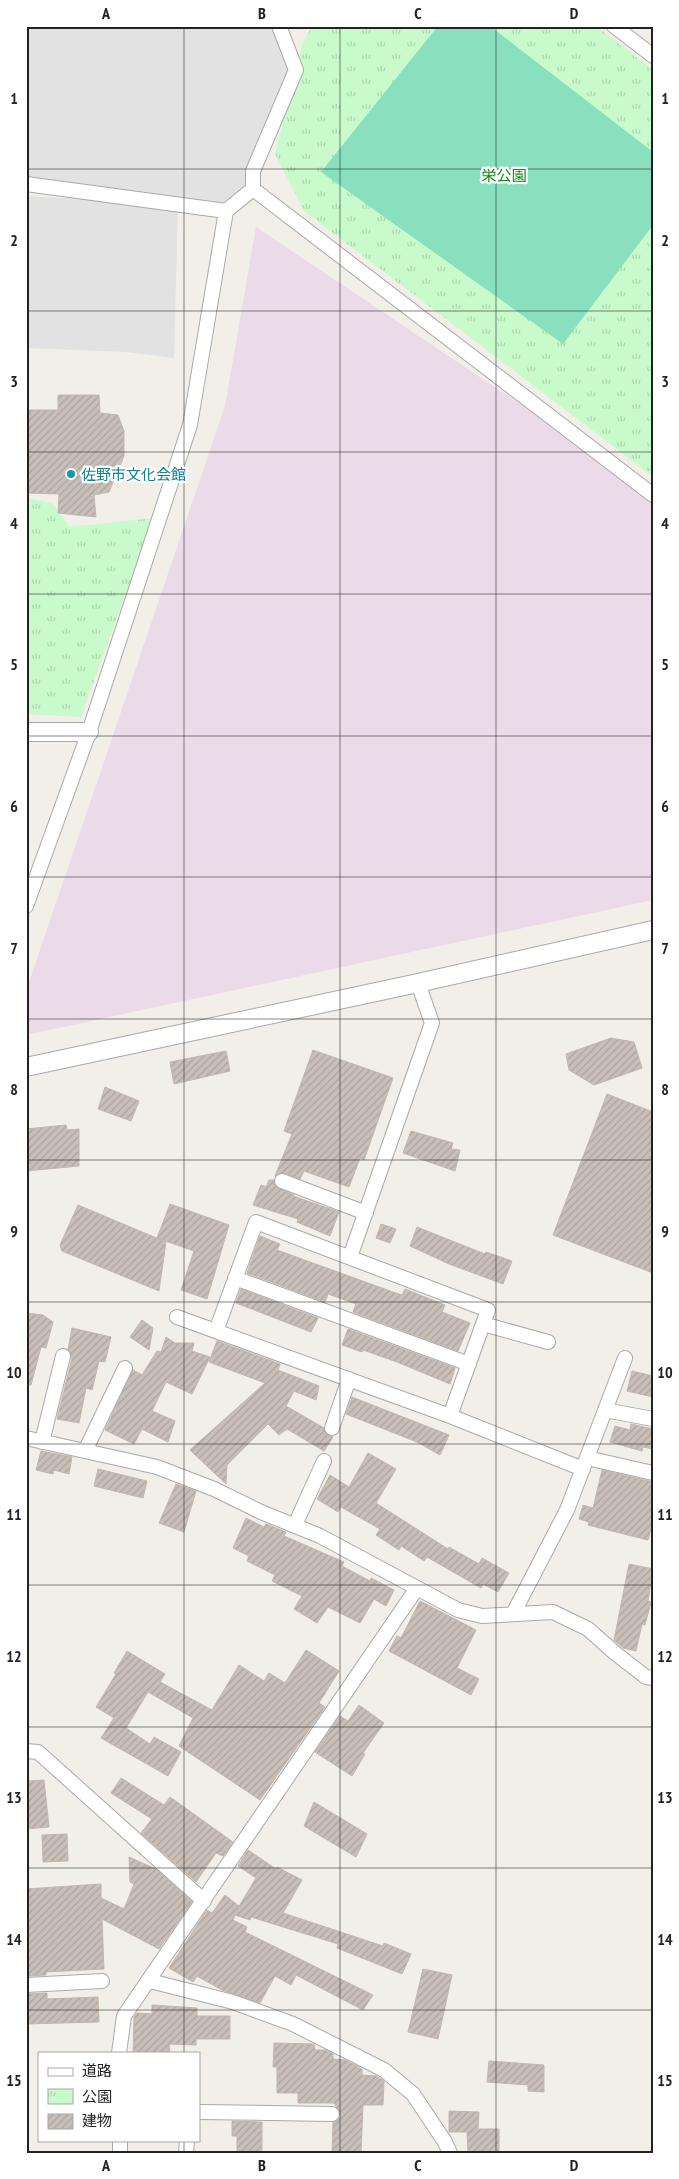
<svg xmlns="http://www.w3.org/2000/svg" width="679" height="2179" font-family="'PT Sans Narrow','Noto Sans JP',sans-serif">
<defs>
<pattern id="park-tufts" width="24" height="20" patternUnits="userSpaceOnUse" patternTransform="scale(1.25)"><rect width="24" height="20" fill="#c8facc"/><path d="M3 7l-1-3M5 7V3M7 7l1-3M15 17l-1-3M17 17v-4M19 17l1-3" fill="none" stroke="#acd6af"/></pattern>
<pattern id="building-hatch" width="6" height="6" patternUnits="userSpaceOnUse" patternTransform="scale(1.25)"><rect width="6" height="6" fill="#c7bfb8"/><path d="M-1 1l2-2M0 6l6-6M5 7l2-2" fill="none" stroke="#aba49e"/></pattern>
</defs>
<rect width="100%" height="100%" fill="#f2efe9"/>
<path fill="#ebdbe8" d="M256,227L653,493V900L26,1035V991L225,406Z"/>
<path fill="url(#park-tufts)" d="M312,26H596L653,70L652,476L304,211L275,154L302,45Z
M26,498L52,503L70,527L153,518L81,717L26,714Z"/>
<path fill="#88e0be" d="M438,26H490L653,152V225L563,344L321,172Z"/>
<path fill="#e2e2e2" d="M26,26H279L292,61L253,189L226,211L178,205L174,358L127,352L26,348V196L168,204L26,184Z"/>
<path fill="url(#building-hatch)" stroke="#c4b6ab" d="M58,395H99L100,413L118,415L124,431V456L109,492L94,495L96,517L58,513L59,494L26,493V410H58Z
M611,1038L634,1042L642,1068L594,1085L569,1070L566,1054Z
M313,1050L393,1078L364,1160L360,1158L349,1187L304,1171L300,1179L285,1173L275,1176L292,1134L284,1131Z
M226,1051L230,1071L174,1084L170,1062Z
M105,1087L139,1101L131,1121L98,1109Z
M607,1094L653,1112V1273L553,1235Z
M66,1125L67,1130L79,1129V1166L26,1171V1129Z
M411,1131L453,1143L451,1149L460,1150L455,1171L403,1153Z
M269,1180H274L276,1187L294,1195L293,1196L339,1212L330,1236L297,1222L298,1219L253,1205L261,1185L266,1187Z
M170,1204L229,1225L207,1299L181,1290L194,1251L157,1238Z
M78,1205L166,1242L159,1291L62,1251L60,1245Z
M381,1224L396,1229L390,1243L376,1238Z
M417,1227L485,1254L486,1252L512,1261L503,1284L449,1264L410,1246Z
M260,1236L280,1244L277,1250L393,1292L402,1295L405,1289L445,1305L442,1312L470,1323L458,1351L353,1312L356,1304L328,1294L325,1302L247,1273Z
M241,1289L318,1318L311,1332L236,1303Z
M26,1313L43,1315L53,1322L46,1348L41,1347L31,1385L26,1384Z
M142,1320L153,1328L149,1350L130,1337Z
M72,1328L111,1337L105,1362L99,1361L92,1390L86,1388L79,1423L57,1419L72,1358L68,1349Z
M348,1329L455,1368L450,1384L397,1362L363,1350L362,1352L342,1345Z
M166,1337L175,1343H194L192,1351L210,1357L192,1394L166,1382L152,1411L175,1421L168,1442L142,1429L134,1444L105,1430L133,1370L142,1375L157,1351L161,1352Z
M217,1341L280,1364L278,1370L319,1386L316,1400L294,1391L286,1406L324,1428L326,1434L333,1437L324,1451L287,1429L279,1435L268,1424L227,1465L226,1484L190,1450L265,1383L209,1362Z
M632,1371L653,1376V1397L627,1391Z
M352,1397L449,1435L440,1455L417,1442L346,1414Z
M631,1424L653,1429V1449L643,1447L642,1451L610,1442L615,1426L630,1430Z
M41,1451L72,1457L69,1474L54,1470L53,1474L36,1470Z
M368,1453L396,1469L376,1503L448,1549L449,1547L479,1564L482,1558L509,1573L498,1592L483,1584L481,1588L427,1557L424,1561L401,1546L399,1550L376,1535L380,1529L341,1507L338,1512L317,1499L330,1475L349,1487Z
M98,1469L147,1481L143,1498L94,1486Z
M602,1470L653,1482V1521L648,1540L588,1525L589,1522L579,1519L583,1505L593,1508Z
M176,1484L196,1491L184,1532L159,1523Z
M246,1518L264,1527L266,1524L286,1532L284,1536L344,1562L342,1566L370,1581L371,1578L394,1590L386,1606L374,1599L360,1623L328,1607L317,1623L294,1609L302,1596L272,1581L275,1575L247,1561L249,1556L233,1548Z
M629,1564L653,1569L648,1601L651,1602L645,1625L642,1624L636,1651L623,1648L614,1640Z
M420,1601L476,1630L457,1668L479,1679L471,1695L389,1651L397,1636L401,1638Z
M306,1650L339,1671L319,1703L325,1707L260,1800L179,1746L193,1718L148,1692L126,1728L150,1744L154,1737L181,1752L168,1776L101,1738L114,1718L96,1707L116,1674L114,1673L127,1651L165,1674L160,1682L212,1710L239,1665L264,1681L269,1673L285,1683Z
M359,1705L384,1723L363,1753L365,1754L352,1776L315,1752L340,1716L348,1721Z
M121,1778L164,1805L170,1797L233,1842L223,1856L216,1853L196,1882L141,1833L152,1819L111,1793Z
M44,1780L49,1827L26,1829L28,1781Z
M314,1802L367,1834L356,1857L304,1826Z
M67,1834L68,1861L43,1862L42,1835Z
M248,1850L276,1869L277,1867L302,1880L283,1913L383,1946L384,1943L411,1954L402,1974L337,1948L338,1944L251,1917L250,1920L235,1915L233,1920L247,1927L245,1932L373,1995L363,2010L296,1975L291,1985L275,1976L260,2003L222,1990L197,1976L193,1982L169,1968L207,1910L212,1913L225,1895L239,1906L238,1908L256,1878L238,1866Z
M129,1857L156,1869L192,1902L159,1949L102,1919L104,1969L46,1972V1975L26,1976V1889L101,1884V1898L124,1909L134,1884L130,1882Z
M423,1969L452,1975L438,2039L408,2032Z
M47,1993V1999L98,1997L99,2022L26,2024V1994Z
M152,2005L197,2008V2016H230V2039H196V2045L169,2044L170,2053H133L134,2017L137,2013L152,2014Z
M274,2043L314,2044L315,2050H326L333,2054V2059L345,2060L362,2069V2075L376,2076L384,2081L383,2105H363L361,2153H332L333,2122L339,2119L341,2115L334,2103H298V2093H277V2067H273Z
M489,2061L544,2065V2092L528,2091V2085L487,2082Z
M449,2111L479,2112L478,2129H499V2153H468L467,2132H449Z
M232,2121L262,2122V2153H237V2136H232Z"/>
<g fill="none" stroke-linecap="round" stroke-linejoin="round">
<g stroke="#a9a9a9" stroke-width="16">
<path id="minor" d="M614,26L653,56
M26,184L226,211
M253,189L653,495
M253,189V171L296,70L279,26
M26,906L89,732L190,425L226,211L253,189
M282,1181L366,1213
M350,1257L432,1023L418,983
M235,1278L469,1364
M177,1317L450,1416L488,1310L256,1222L216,1331
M483,1324L548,1342
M605,1410L653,1419
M450,1416L583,1469
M332,1428L349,1379
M26,1438L157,1467L214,1489L261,1512L320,1536L458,1610L482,1616L553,1612L588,1629L615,1653L646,1677L653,1678
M42,1442L63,1356
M85,1451L125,1368
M587,1458L653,1473
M295,1525L324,1461
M513,1614L567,1510L625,1358
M26,1751L38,1752L204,1901
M150,1981L233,2002L293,2024L384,2070L413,2094L445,2142L450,2153
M26,1985L102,1981
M119,2053L124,2016L417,1588
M199,2112L332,2114
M120,2140V2153
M186,2153L187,2140"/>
</g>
<g stroke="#a9a9a9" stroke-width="20">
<path id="tertiary" d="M26,732H89
M26,1067L418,983L653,930"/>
</g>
<use href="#minor" stroke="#fff" stroke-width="14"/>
<use href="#tertiary" stroke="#fff" stroke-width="18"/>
</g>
<path fill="none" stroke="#222" stroke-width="1" stroke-opacity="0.55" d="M184,26V2053M340,26V2153M496,26V2153M26,169H653M26,311H653M26,452H653M26,594H653M26,736H653M26,877H653M26,1019H653M26,1160H653M26,1302H653M26,1444H653M26,1585H653M26,1727H653M26,1868H653M26,2010H653M184,2140V2153"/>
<circle fill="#0f9aa8" stroke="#fff" stroke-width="2" cx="71" cy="474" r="5"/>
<g text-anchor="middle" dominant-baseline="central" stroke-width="4.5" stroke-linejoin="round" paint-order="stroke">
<g font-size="15" fill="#0c8416" stroke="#fff">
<text x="504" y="175">栄公園</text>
</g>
<g font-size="15" fill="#0d838f" stroke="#fff" text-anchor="start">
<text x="81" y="474">佐野市文化会館</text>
</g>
</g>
<rect width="679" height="2179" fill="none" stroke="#ffffff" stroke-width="55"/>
<rect x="38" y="2052" width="162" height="90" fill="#ffffff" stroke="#a7a7a7"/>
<rect x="48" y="2068" width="25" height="8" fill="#ffffff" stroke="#a7a7a7"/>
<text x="82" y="2076" font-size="15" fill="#222222">道路</text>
<rect x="48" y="2089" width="25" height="15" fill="url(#park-tufts)" stroke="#a7a7a7"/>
<text x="82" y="2102" font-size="15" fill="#222222">公園</text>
<rect x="48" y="2114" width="25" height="15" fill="url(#building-hatch)" stroke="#a7a7a7"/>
<text x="82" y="2126" font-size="15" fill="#222222">建物</text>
<rect x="28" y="28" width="624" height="2124" fill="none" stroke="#222" stroke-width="2"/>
<g font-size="16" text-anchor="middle" font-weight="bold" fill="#222">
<text x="106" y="19">A</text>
<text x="262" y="19">B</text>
<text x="418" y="19">C</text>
<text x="574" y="19">D</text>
<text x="14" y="104">1</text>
<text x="665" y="104">1</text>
<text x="14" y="246">2</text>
<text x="665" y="246">2</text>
<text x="14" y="387">3</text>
<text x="665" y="387">3</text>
<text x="14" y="529">4</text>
<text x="665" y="529">4</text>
<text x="14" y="670">5</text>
<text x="665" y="670">5</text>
<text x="14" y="812">6</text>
<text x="665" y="812">6</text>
<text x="14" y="954">7</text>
<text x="665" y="954">7</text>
<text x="14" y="1095">8</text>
<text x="665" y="1095">8</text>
<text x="14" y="1237">9</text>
<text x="665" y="1237">9</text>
<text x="14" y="1378">10</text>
<text x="665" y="1378">10</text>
<text x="14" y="1520">11</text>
<text x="665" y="1520">11</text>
<text x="14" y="1662">12</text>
<text x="665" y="1662">12</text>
<text x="14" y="1803">13</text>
<text x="665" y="1803">13</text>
<text x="14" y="1945">14</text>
<text x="665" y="1945">14</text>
<text x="14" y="2086">15</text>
<text x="665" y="2086">15</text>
<text x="106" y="2171">A</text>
<text x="262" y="2171">B</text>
<text x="418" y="2171">C</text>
<text x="574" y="2171">D</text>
</g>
</svg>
